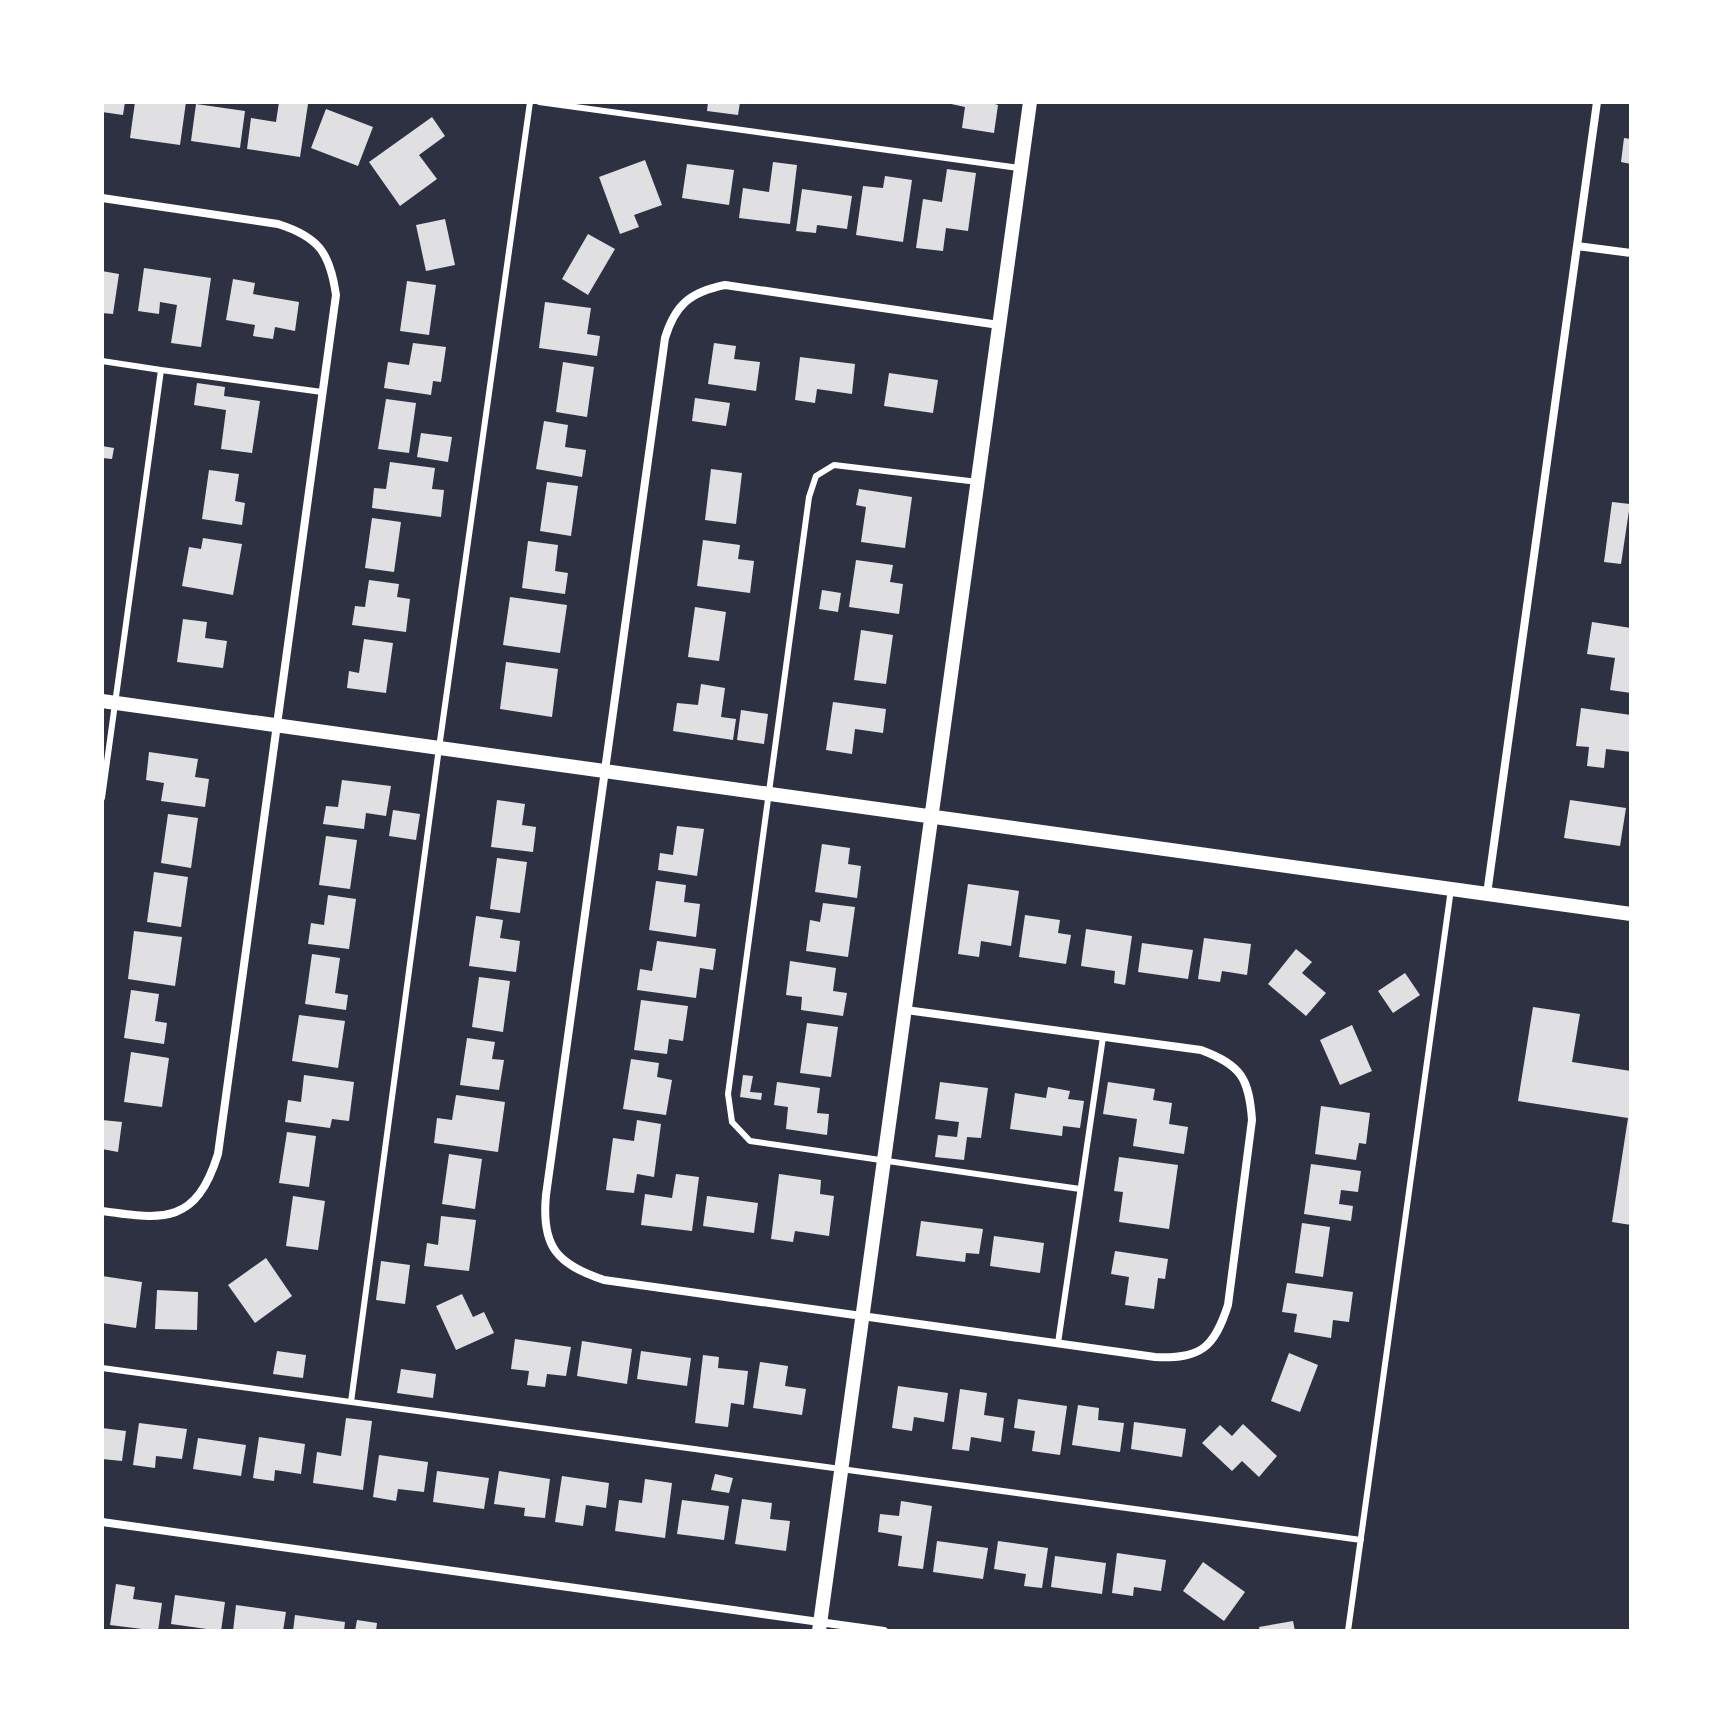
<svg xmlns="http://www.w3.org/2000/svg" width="1733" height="1733" font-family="'Sofia Sans Condensed',sans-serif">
<rect width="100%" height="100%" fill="#2d3142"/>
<path fill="#e0e0e3" d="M102,102H125L123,115L102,112Z
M135,102H186L180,145L130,138Z
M279,102L308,104L300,157L247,149L251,118L276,122Z
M708,102H740L738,115L707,111Z
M942,102H988L998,105L994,133L962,128L965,107Z
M196,104L245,111L240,148L191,141Z
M326,109L373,127L358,166L311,148Z
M432,117L445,136L419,155L437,179L400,206L369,162Z
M1624,138L1631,139V164L1621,162Z
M645,160L662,205L634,215L639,227L620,234L599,177Z
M773,162L797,165L790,224L739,218L743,188L769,192Z
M687,164L734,170L729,205L682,198Z
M947,169L976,173L968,231L946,228L943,251L916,248L923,199L942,202Z
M885,176L912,180L903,242L856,235L863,186L883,188Z
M802,189L852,196L847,229L817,225L816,233L796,231Z
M445,219L455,265L426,271L416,225Z
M588,234L615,249L588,295L562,279Z
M144,268L211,278L201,347L171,343L177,305L160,302L159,314L138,311Z
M102,271L119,274L113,314L102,313Z
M233,279L255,283L253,294L299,302L295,331L275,327L273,339L253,336L255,325L226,320Z
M407,281L436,285L429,335L400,331Z
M545,302L591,308L587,334L600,336L597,356L539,348Z
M413,343L446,347L441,382L433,381L431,395L384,388L388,362L409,365Z
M714,343L736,346L734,359L760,362L756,391L708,384Z
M800,357L855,364L852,394L817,389L815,403L795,400Z
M563,362L594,367L587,417L556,412Z
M889,373L938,380L933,413L884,406Z
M197,383L225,387L224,396L260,401L252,453L221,449L226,410L194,405Z
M695,398L730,403L726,426L692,421Z
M386,399L416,403L409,453L378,449Z
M544,421L568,425L565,447L586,450L582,477L536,469Z
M421,433L452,437L448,462L417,457Z
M102,446L114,448L112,459L102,458Z
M390,462L435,468L432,489L444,490L441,517L372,508L374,488L386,489Z
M711,469L742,473L736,524L705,520Z
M209,470L239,474L235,501L245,503L242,525L202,519Z
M547,482L578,486L571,536L540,531Z
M859,489L912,497L905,548L861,542L866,507L856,505Z
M1612,502L1630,504L1621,564L1604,562Z
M372,518L401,522L394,572L365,568Z
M203,538L242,544L233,595L182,586L189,547L201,549Z
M703,540L740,545L738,559L754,561L750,593L697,586Z
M528,541L558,545L555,571L568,573L565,594L522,588Z
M856,560L893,565L890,582L903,584L899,614L849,607Z
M369,580L399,584L397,597L410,599L406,632L352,625L355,606L365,607Z
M822,590L841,593L838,612L819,609Z
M510,597L567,605L560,653L503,645Z
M695,607L726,612L719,661L688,657Z
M183,619L207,622L205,638L227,641L223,668L177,662Z
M1592,622L1631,628V693L1610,690L1615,658L1587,654Z
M861,630L893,635L886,684L854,680Z
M364,639L393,643L386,693L347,688L349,671L359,673Z
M506,662L558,669L552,717L500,709Z
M701,684L725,688L721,717L736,719L733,740L673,731L677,703L698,705Z
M833,702L886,709L883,733L855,729L852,754L826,750Z
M1581,708L1631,715V752L1606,749L1604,768L1587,766L1589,747L1576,746Z
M741,710L768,714L764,744L737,740Z
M149,752L198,759L195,777L209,779L205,807L161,801L164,783L146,780Z
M342,780L391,786L386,816L366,813L364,829L323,824L326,806L338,807Z
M497,800L525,804L522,825L536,827L533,852L491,847Z
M1570,800L1626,808L1620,846L1564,838Z
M393,810L420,814L416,840L389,836Z
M168,814L198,818L191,868L161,863Z
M677,826L704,829L697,876L658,870L660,853L673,855Z
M326,836L357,840L350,889L319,885Z
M822,844L850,848L848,864L861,866L857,898L815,892Z
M497,858L527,862L520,913L490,909Z
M154,872L188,877L181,927L147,922Z
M656,881L686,885L684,902L700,904L696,937L649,930Z
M968,884L1019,891L1011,946L981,941L979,957L958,954Z
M328,895L356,899L349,949L308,944L311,923L324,925Z
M823,903L855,907L848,957L806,951L810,920L820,922Z
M1025,915L1060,920L1058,933L1071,935L1066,964L1019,957Z
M476,916L503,920L500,938L520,941L516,972L469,966Z
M1086,929L1132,936L1125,985L1114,983L1115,971L1081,966Z
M134,931L182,937L175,986L128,979Z
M1204,938L1251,944L1247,975L1222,971L1220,982L1198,979Z
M657,941L716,949L713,970L700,968L696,998L637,990L640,969L652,971Z
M1142,943L1193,950L1188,979L1138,972Z
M1296,949L1312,962L1302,973L1326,993L1306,1016L1268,984Z
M312,954L340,958L335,993L348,995L346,1010L305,1004Z
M790,961L836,968L833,991L847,993L843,1016L801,1010L802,997L786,995Z
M1405,973L1420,995L1393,1013L1378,991Z
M479,977L510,981L503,1032L472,1027Z
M131,990L159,994L155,1021L167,1023L164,1044L124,1038Z
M641,1000L688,1006L683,1041L669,1039L667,1054L634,1050Z
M1533,1007L1580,1014L1572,1062L1631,1071V1225L1612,1222L1628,1118L1518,1101Z
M299,1015L345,1021L338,1068L292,1061Z
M807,1023L838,1027L831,1077L800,1073Z
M1352,1025L1372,1071L1340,1085L1320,1040Z
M467,1038L495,1042L492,1059L504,1060L499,1090L460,1085Z
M131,1052L169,1058L162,1107L124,1102Z
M631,1059L659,1063L657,1077L672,1080L666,1115L623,1109Z
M304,1075L354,1082L349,1121L332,1119L330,1128L285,1122L288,1100L301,1102Z
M743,1075L753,1076L750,1092L762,1093L761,1100L740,1097Z
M777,1082L820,1088L817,1113L829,1114L827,1135L786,1129L788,1107L774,1105Z
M940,1082L988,1088L981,1138L967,1137L964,1160L935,1157L938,1135L957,1137L959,1122L935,1119Z
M1108,1082L1155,1089L1153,1100L1172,1103L1169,1124L1188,1127L1184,1154L1133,1146L1137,1119L1103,1114Z
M1048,1087L1070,1091L1068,1099L1084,1101L1080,1128L1063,1126L1062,1136L1010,1129L1015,1093L1046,1098Z
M456,1095L505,1102L498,1152L434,1143L437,1118L452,1120Z
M1321,1106L1370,1113L1366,1144L1359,1143L1356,1160L1315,1154Z
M102,1120L122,1122L118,1152L102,1149Z
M637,1120L661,1124L654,1177L637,1174L634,1193L606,1190L613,1138L634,1141Z
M287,1132L316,1136L309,1187L279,1183Z
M449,1154L482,1159L475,1209L442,1204Z
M1119,1157L1178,1165L1169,1229L1119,1222L1123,1192L1114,1191Z
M1311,1164L1361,1171L1358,1192L1341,1190L1339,1204L1353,1206L1351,1221L1304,1214Z
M676,1174L699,1177L692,1231L641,1225L645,1194L672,1198Z
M779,1174L821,1180L820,1194L834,1196L829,1236L795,1231L793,1242L771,1239Z
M293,1196L325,1201L318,1250L286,1246Z
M707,1196L758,1203L754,1233L703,1226Z
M441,1216L476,1220L469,1271L424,1266L427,1243L438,1245Z
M921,1221L983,1229L979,1254L966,1253L965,1262L916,1256Z
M1302,1223L1330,1227L1323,1277L1295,1273Z
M994,1236L1044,1243L1040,1273L990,1266Z
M1115,1251L1168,1259L1165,1279L1158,1278L1154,1309L1125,1305L1129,1277L1111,1274Z
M266,1258L292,1296L255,1323L228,1285Z
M381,1261L410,1265L405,1304L376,1300Z
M102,1276L142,1282L136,1328L102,1323Z
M1287,1283L1353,1292L1349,1322L1333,1320L1331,1338L1294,1332L1297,1314L1282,1312Z
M157,1290L198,1292L197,1330L155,1329Z
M462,1294L473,1317L484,1312L494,1333L456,1350L436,1306Z
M515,1339L571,1347L566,1376L547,1374L545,1387L527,1385L529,1371L511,1369Z
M582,1341L632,1349L627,1384L577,1376Z
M277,1351L306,1355L303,1378L273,1374Z
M641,1351L691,1358L687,1386L637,1379Z
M1289,1353L1318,1365L1300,1412L1271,1401Z
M703,1355L719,1357L718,1368L748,1371L744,1405L731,1403L728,1427L695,1423Z
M760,1362L788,1366L785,1386L806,1389L802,1415L753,1408Z
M401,1369L436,1374L433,1398L397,1393Z
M898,1386L948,1393L944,1422L914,1417L912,1431L892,1428Z
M960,1389L987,1393L984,1415L1004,1418L1001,1442L971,1437L969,1451L952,1449Z
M1018,1399L1067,1406L1060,1455L1032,1451L1035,1431L1014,1428Z
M1078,1405L1099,1408L1098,1420L1124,1423L1120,1452L1072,1445Z
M346,1418L372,1421L363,1490L313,1483L317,1452L341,1456Z
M1134,1422L1186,1429L1182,1457L1131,1449Z
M139,1423L187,1429L182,1459L156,1456L155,1468L133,1465Z
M1243,1424L1277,1456L1259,1477L1242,1461L1232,1471L1202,1443L1220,1425L1232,1436Z
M102,1428L126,1431L122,1461L102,1459Z
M259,1437L305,1444L301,1474L275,1470L274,1481L253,1478Z
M198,1438L246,1445L241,1476L193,1469Z
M379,1455L428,1462L424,1492L398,1489L396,1501L373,1497Z
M437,1471L489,1478L484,1509L433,1502Z
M499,1471L550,1479L545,1518L524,1516L525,1508L494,1504Z
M715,1474L733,1478L729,1493L711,1490Z
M562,1476L609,1483L606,1508L586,1505L583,1526L555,1522Z
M645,1479L672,1483L665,1538L615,1531L619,1500L642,1503Z
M742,1499L772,1503L770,1519L790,1521L786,1551L735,1544Z
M682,1500L729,1506L724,1540L677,1534Z
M901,1501L932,1506L923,1569L898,1566L902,1536L878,1532L880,1514L899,1516Z
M937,1541L988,1548L983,1579L933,1572Z
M998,1541L1048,1548L1042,1588L1024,1586L1026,1574L994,1569Z
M1117,1553L1166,1560L1161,1591L1134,1587L1133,1596L1112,1593Z
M1055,1556L1106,1563L1102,1594L1051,1587Z
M1203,1562L1245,1592L1224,1621L1183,1591Z
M116,1584L135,1587L133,1599L162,1603L158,1631L110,1625Z
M175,1595L225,1602L221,1631L171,1624Z
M236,1605L286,1612L283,1631H233Z
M295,1615L345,1622L344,1631H293Z
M357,1620L377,1623L376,1631H355Z
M1293,1621L1295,1631H1260L1259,1627Z"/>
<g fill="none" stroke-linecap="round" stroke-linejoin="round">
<path stroke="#fff" stroke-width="6" d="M539,102L1019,168
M102,361L161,370L102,798
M161,370L322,392
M978,482L834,465L816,476L809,497L728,1094L732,1122L750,1141L1080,1189
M1058,1343L1103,1037
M102,1368L1361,1540
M351,1402L439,748L530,102
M1348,1631L1451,889"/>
<path stroke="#fff" stroke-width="8" d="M102,198L278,224C319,237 330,253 336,295L218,1154C196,1224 165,1220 102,1211
M1577,246L1631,253
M1487,894L1597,102
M906,1010L1201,1050C1241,1065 1249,1078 1252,1120L1228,1305C1214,1348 1201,1359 1155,1357L604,1280C557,1264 541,1247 546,1195L665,338C675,305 690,292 725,285L999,325
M102,1522L884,1631"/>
<path stroke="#fff" stroke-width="14" d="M102,701L1631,914
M819,1631L1030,102"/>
</g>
<rect width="1733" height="1733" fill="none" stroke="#ffffff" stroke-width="208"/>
</svg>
